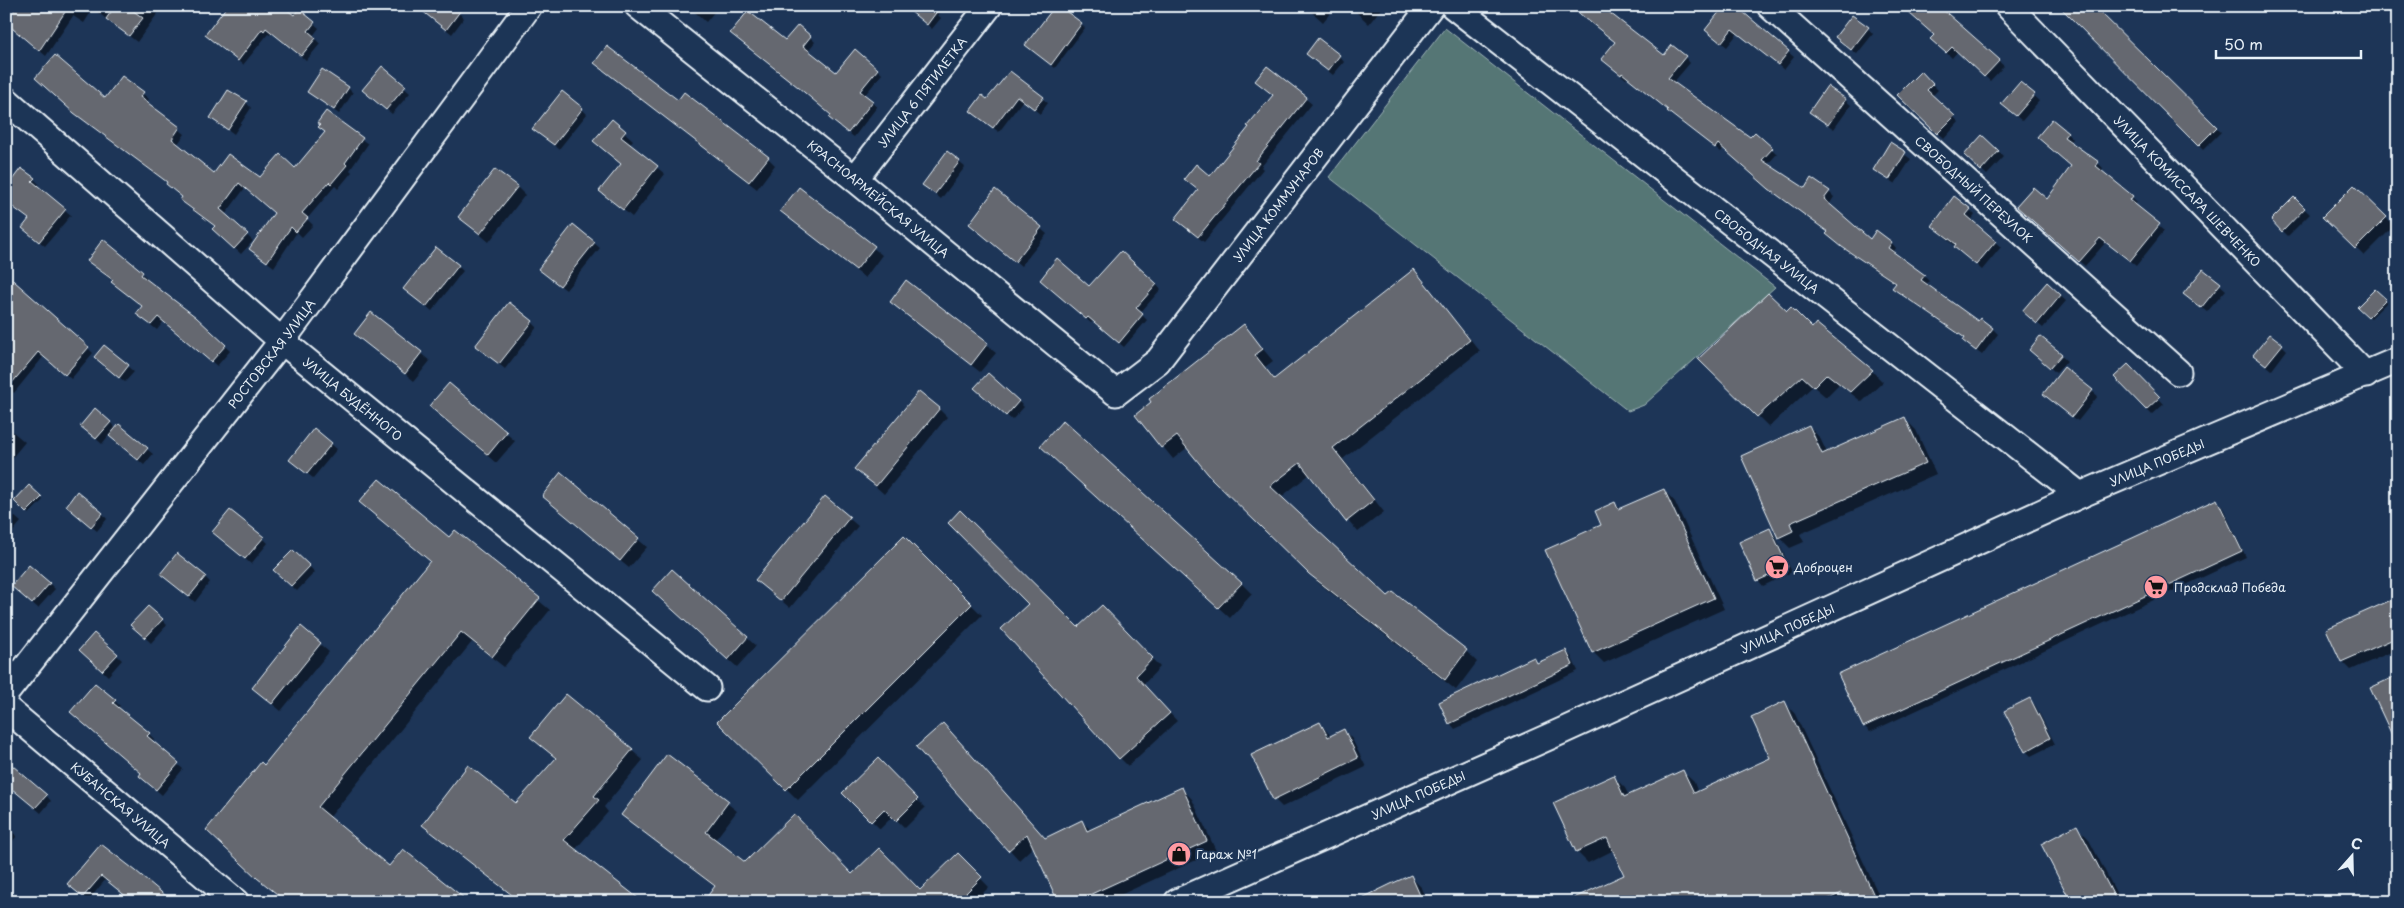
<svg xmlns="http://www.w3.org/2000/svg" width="2404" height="908" font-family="'Playpen Sans',sans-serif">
<rect width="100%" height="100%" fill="#1d3557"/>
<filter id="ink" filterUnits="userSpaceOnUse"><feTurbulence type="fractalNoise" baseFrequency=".02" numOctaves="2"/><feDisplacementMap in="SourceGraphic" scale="10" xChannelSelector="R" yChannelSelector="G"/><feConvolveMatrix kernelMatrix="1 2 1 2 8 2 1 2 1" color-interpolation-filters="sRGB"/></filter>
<g filter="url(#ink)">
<path fill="#557675" stroke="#9eb4b6" d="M1445,28L1775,287L1644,405L1628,411L1329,177Z"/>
<path fill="#0007" d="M18,6H150L158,13L137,42L93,9L84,23L73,16L46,56L13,28Z
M228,6H294L319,28L313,36L320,44L306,61L272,32L270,35L268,34L243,65L212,40Z
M417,6H451L464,18L452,34Z
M688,6H719L706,22Z
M905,6H946L938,15L941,18L932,29Z
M1305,6H1336L1323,22Z
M1359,6H1383L1369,24L1355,11Z
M1585,6H1616L1609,15L1664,57L1672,47L1685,57L1690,63L1673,83L1750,139L1772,149L1777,154L1767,165L1805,189L1829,192L1834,197L1829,205L1870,241L1891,242L1896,248L1893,253L1924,276L1929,281L1926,285L1978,323L1980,319L1993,329L1998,334L1982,355L1970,346L1966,339L1899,293L1896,284L1849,252L1829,233L1776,194L1724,148L1721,152L1674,116L1669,110L1628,77L1626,79L1608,64L1616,42Z
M1734,6L1794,57L1784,70L1738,33L1727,47L1712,35Z
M1902,6H1942L1945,9L1943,12L2004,66L1990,81L1958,51L1952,58L1937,44L1935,35Z
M2062,6H2092L2221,132L2203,150Z
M1081,24L1085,28L1055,68L1030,49Z
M1868,28L1873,34L1857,54L1841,42Z
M810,37L815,42L808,51L836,74L877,69L882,74L864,96L877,107L854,137L835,123L830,118L832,116L804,92L785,42Z
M1339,56L1344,62L1333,75L1313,59Z
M595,63L678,102L768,158L775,165L757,189Z
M1267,67L1312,104L1261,167L1263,169L1204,242L1182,225L1200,190L1274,96Z
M382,68L410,93L392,114L369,95Z
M1010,72L1048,103L1040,114L1023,100L999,132L977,116Z
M1921,73L1938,90L1932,96L1959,122L1944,139L1899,95Z
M122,77L149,99L146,103L185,134L177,145L214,175L260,179L295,169L326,133V113L368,144L350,170L352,172L338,189L335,186L307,219L313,225L302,237L297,232L274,267L250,249L275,213L245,188L225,215L253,241L241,254L220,235L216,227L187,206L182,200L183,198L168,183L82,119L42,84L106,100Z
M2020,84L2039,101L2022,121L2008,109Z
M348,88L353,93L339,114L308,92Z
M1845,100L1851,105L1834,129L1816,117Z
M246,102L251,108L234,134L212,118Z
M582,109L587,114L559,149L539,134Z
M612,121L633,140L629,145L665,174L632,217L601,191L622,164Z
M2067,133L2072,139L2069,142L2098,163L2103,168L2101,171L2132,197L2137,202L2135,206L2164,231L2136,266L2106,242L2085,266L2023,211L2047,201L2072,167L2044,143Z
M1890,144L1911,159L1895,184L1874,170Z
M1998,151L2004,157L1987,175L1971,160Z
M947,153L965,167L941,199L924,185Z
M34,179L39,184L37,187L71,215L45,246L29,233L30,220L6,203V181L10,184Z
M2354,186L2394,226L2364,256L2324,217Z
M517,187L525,195L489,242L459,217Z
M800,189L882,255L865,278L782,211Z
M996,191L1047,234L1021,266L976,229Z
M2294,199L2310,214L2288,236L2272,220Z
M1970,210L1975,215L1971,221L2001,247L1982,270L1933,226Z
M594,243L600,248L566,290L545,274Z
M1121,253L1161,289L1140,313L1147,320L1124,347L1093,321L1091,323L1047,285L1090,288Z
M89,261L142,273L147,278L146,280L195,318L230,351L217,366L164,321L157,330L143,319V307Z
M458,266L463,271L432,311L404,289Z
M1414,271L1480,351L1343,459L1384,512L1358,532L1310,474L1280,498L1388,598L1466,651L1477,662L1456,690L1321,585L1213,478L1188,447L1173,459L1137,415L1244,326L1273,361L1265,367L1276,380Z
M2204,271L2226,290L2207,312L2190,299Z
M907,282L996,353L980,372L891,302Z
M2047,284L2066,301L2043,328L2029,316Z
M2375,290L2387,302L2371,318L2359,307Z
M1787,313L1872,371L1883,382L1862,402L1839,384L1826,397L1813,386L1769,427L1700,359Z
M372,314L430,361L414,381L356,334Z
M532,322L537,327L505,369L476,346Z
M2041,338L2067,361L2056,373L2036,355Z
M6,340L88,348L93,353L71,379L44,356L14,393L6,386Z
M2282,345L2287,350L2272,370L2260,360Z
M104,346L134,372L125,382L101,362Z
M2128,366L2164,404L2152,415L2116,377Z
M2064,369L2098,396L2078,421L2050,399Z
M449,384L515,441L496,463L439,414Z
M981,393L1018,401L1024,407L1012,420Z
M939,409L947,417L884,494L856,469Z
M1905,419L1916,430L1936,474L1800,534L1804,542L1790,548L1779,537L1809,426L1820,438L1827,453Z
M110,422L116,429L119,426L153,454L144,465L109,435L102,444L87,431Z
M6,426L25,442L11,459L6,455Z
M331,444L337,449L313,478L296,465Z
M1053,457L1241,583L1252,594L1230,618Z
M561,474L647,547L629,568L551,504Z
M30,487L43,500L29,514L16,501Z
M1664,490L1675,502L1724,609L1604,663L1593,652L1603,525L1615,503L1621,510Z
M825,498L858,526L790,608L757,580Z
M2217,500L2222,506L2246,557L1870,732L1864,726Z
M361,502L449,539L455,531L550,610L504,667L472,642L329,818L389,867L467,902H286L219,841L264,766L431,562Z
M6,509L21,522L10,535L6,531Z
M73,511L102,513L107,519L97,531Z
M1770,529L1775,535L1792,572L1763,586L1758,580Z
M219,537L263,538L268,543L251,564Z
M904,538L982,615L798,800L719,722Z
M293,551L315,572L297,591L275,570Z
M672,571L756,646L737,667L662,600Z
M205,577L210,582L195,602L167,579Z
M49,583L55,589L38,608L18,591Z
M2398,598V649L2351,670L2343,662L2328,630Z
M1102,607L1160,667L1143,685L1177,721L1128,766L1120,758L1078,629Z
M162,620L167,625L151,643L137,630Z
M301,628L329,652L281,711L253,688Z
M94,634L122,660L108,676L86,655Z
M1566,651L1571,656L1578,671L1455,729L1450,723L1534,659L1538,664Z
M566,695L643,760L604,807L608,812L575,850L641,902H520L424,824L517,804L556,759L532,737Z
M2030,700L2035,705L2055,744L2031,756L2026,751Z
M115,701L120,706L118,709L149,734L154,739L152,742L183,769L162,795L146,781L143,774L77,718Z
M1785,703L1795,714L1882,902H1581L1626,875L1614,850L1588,863L1577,852L1555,804L1614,777L1625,788L1629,796L1683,772L1694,782L1698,793L1772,759Z
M1320,723L1331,736L1344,730L1352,739L1366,767L1282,807L1274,799Z
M918,747L1045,839L1082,822L1091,830L1182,789L1192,799L1216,851L1105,902H1060L1034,846L1019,860Z
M667,756L737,811L715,840L745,863L852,876L920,892L958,855L989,887L974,902H705L715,887L623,815Z
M878,760L925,808L905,828L893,816L880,829L844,793Z
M6,783L46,795L51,801L41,813Z
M6,826L17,836L6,849Z
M2077,827L2088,838L2121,902H2072Z
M101,846L106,879L88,901L74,889Z
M1411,877L1422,888L1428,902H1357Z"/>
<path fill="#65686f" stroke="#e8f1f8" d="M17,6H69L39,51L6,23V19Z
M115,6H127L143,18L129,36L106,19Z
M227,6H282L294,15L299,9L315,22L308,31L316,38L301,56L266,28L264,31L262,29L238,61L205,35Z
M416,6H464L446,30Z
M904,6H941L927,25Z
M1055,6H1059L1082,23L1051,65L1025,45Z
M1570,6H1601L1664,55L1672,45L1686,56L1668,78L1750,137L1755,132L1773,148L1762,160L1805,188L1811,178L1830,191L1824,199L1870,239L1876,230L1892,242L1888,248L1925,275L1921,280L1978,321L1980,318L1993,328L1976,351L1963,341L1965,338L1892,288L1896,283L1842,247L1826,234L1828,232L1769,189L1718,144L1715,148L1667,111L1668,110L1622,73L1621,75L1601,59L1615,42Z
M1724,6H1736L1789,51L1778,65L1732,29L1721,43L1705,30Z
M1901,6H1939L2000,60L1984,77L1952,47L1946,53L1930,39L1934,35Z
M2059,6H2094L2217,127L2198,146Z
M748,11L785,40L798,25L811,36L803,46L836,72L855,49L878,69L860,91L873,101L848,133L829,118L831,115L798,87L730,33Z
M1852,15L1869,27L1851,50L1835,37Z
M1318,38L1340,55L1328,71L1306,54Z
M607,46L678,100L684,92L769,157L749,182L594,63Z
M55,55L105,98L122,76L144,92L140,97L180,127L172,139L214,173L228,154L260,177L280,154L295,168L325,132L318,127L320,125L317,123L326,111L363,138L345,163L347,165L331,184L329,182L302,213L308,218L296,232L291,227L267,262L249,249L274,213L239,183L220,209L248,234L234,249L212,229L215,226L180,200L182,197L166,184L167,182L74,113L35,78Z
M382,66L406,86L386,110L362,90Z
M1267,66L1307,97L1256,161L1259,163L1198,237L1175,219L1198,190L1184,179L1196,164L1210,176L1249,127L1247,126L1273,95L1255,81Z
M322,69L349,87L334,110L307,92Z
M1010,71L1044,97L1034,109L1017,96L993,128L970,111L982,95L987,99Z
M1921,71L1933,84L1927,90L1955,116L1937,134L1897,95Z
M2020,82L2035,94L2016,116L2001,104Z
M1827,86L1846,99L1828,125L1809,112Z
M228,90L247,101L228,130L210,118Z
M562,91L583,108L554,145L532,129Z
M612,119L626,131L621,137L658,166L623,210L599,191L621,164L593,141Z
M2052,119L2068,132L2064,137L2099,162L2096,166L2133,196L2130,200L2160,224L2130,261L2100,238L2079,262L2016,206L2033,187L2047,199L2071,166L2037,137Z
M1982,135L1999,151L1981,171L1964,155Z
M1890,142L1906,152L1889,180L1873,170Z
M947,151L960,161L935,194L922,185Z
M21,168L35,178L32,181L66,209L39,242L22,228L29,219L6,202V188Z
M495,169L518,186L480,234L458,217Z
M2354,185L2387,217L2355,249L2322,217Z
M799,187L875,246L856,270L780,211Z
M995,189L1042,227L1015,262L969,224Z
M1954,196L1971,209L1966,215L1996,241L1976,265L1954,247L1956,244L1932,226Z
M2294,197L2305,208L2282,232L2271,220Z
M573,224L595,242L560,286L538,269Z
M103,239L143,272L141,275L196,317L226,345L211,362L158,317L151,325L136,314L142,306L111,282L113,280L87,261Z
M436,247L459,265L426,307L403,289Z
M1121,251L1157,284L1136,308L1143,314L1119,343L1088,317L1086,319L1040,280L1057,258L1089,286Z
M1414,269L1470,340L1333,448L1374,500L1346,522L1300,463L1270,486L1388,596L1393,592L1467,650L1445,680L1309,574L1212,479L1177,436L1161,448L1135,415L1151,402L1149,399L1244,324L1263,349L1255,355L1274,379Z
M2203,269L2221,283L2201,308L2183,294Z
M6,274L89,347L65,375L38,352L6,390Z
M906,280L988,343L971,365L890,302Z
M2047,282L2061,295L2037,324L2022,311Z
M2375,289L2386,299L2368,317L2357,307Z
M1768,293L1787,311L1791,307L1812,328L1816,323L1873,370L1850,392L1827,374L1814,387L1802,376L1757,417L1698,359Z
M509,302L533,321L499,364L475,346Z
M371,312L422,352L405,374L354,334Z
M2270,334L2283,344L2266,365L2253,355Z
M2040,336L2062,354L2050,368L2029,350Z
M104,345L129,365L119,378L94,357Z
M2128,364L2160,397L2146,410L2114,377Z
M2064,367L2093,390L2072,417L2043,394Z
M988,373L1019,401L1006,416L974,388Z
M449,383L507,432L488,455L429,406Z
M919,391L940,408L876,486L854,469Z
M95,408L111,422L96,439L80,426Z
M1905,417L1926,463L1790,523L1793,531L1778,538L1741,456L1809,425L1822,454Z
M1063,420L1242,583L1218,608L1040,446Z
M119,424L148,448L138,460L109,436Z
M314,428L332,443L307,474L289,460Z
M561,472L639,538L620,561L542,496Z
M379,479L449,537L455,530L540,598L492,657L461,632L318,807L389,866L403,849L469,902H287L257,878L206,830L261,762L264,765L430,561L359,502Z
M29,485L42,497L26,513L14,501Z
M1664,489L1714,598L1592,653L1545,550L1601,525L1595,511L1615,502L1618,509Z
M77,491L103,513L91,527L66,506Z
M825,496L850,517L781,601L755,580Z
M2217,499L2242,551L1863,727L1838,674Z
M230,510L264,537L245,559L212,532Z
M960,510L1078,627L1102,605L1153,658L1136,676L1170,713L1119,759L1001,629L1028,604L948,523Z
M1770,528L1788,567L1757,581L1739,542Z
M904,536L972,604L786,790L717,722Z
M293,550L310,566L291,586L273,570Z
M177,553L206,576L189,597L160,574Z
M29,565L50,583L32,604L11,586Z
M672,569L748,637L728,660L652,591Z
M2398,597V637L2341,662L2326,629Z
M148,606L163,619L145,638L130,625Z
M301,626L321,643L272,704L252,688Z
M94,633L118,654L102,671L79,650Z
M1566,650L1573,665L1449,724L1439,702L1534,657L1537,663Z
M2398,675V748L2370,688Z
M95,683L116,700L113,703L150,733L147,736L179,763L156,790L139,776L141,773L70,712Z
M566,694L633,749L594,796L599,800L564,840L643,902H521L422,825L468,765L516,803L556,758L530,737Z
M2030,698L2050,738L2025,752L2004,711Z
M1785,701L1877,902H1846L1842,893L1822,902H1565L1624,875L1607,838L1576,852L1553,803L1614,775L1624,797L1683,770L1694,793L1770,758L1751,717Z
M1320,722L1328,737L1344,729L1358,758L1273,800L1251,755Z
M943,723L1045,838L1082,820L1087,831L1182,787L1207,841L1074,902H1058L1027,834L1008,851L916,747Z
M667,754L729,801L706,832L745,862L794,814L852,874L879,848L920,890L958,853L982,877L957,902H703L715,886L621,815Z
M878,758L918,799L896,821L884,809L871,822L842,793Z
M6,760L47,795L35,808L6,784Z
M2077,825L2117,902H2071L2041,844Z
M101,844L136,871L173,902H133L101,876L83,897L67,884Z
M1411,875L1423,902H1354L1391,884Z"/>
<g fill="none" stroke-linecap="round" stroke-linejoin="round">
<g stroke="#e8f1f8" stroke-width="29">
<g id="minor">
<path id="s1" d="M638,6L855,179L1116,393L1158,361L1431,6"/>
<path id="s2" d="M1453,6L2080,495"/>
<path id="s3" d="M1770,6L2178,372"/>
<path id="s4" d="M2008,6L2366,375"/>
<path id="s5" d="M6,100L282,341L707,688"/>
<path id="s6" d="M855,179L989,6"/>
<path id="s7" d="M6,693L282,341L529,6"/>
<path id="s8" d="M6,708L236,902"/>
<path id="s9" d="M1177,902L1562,731L2080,495L2398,360"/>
</g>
</g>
<use href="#minor" stroke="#1d3557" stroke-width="25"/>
</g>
</g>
<defs>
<g id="supermarket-disc" transform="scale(1.25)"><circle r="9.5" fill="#ff9aa2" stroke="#1d3557"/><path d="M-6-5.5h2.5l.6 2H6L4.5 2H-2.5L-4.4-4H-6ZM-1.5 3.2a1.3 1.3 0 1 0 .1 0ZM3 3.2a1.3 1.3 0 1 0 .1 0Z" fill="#111"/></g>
<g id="shop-disc" transform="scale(1.25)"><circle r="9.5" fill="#ff9aa2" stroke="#1d3557"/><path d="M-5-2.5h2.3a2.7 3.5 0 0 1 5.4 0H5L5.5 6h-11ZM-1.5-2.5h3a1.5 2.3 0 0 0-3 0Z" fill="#111"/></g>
</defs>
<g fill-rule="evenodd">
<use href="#supermarket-disc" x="1777" y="567"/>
<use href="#supermarket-disc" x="2156" y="587"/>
<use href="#shop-disc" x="1179" y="854"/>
</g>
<g text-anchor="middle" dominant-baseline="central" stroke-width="4" stroke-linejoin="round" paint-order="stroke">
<g font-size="12" fill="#e8f1f8" stroke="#1d3557">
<text stroke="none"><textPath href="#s6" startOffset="110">УЛИЦА 6 ПЯТИЛЕТКА</textPath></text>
<text stroke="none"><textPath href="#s3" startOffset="274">СВОБОДНЫЙ ПЕРЕУЛОК</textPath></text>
<text stroke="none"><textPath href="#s4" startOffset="258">УЛИЦА КОМИССАРА ШЕВЧЕНКО</textPath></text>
<text stroke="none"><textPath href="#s1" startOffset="308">КРАСНОАРМЕЙСКАЯ УЛИЦА</textPath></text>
<text stroke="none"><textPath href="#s1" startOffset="865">УЛИЦА КОММУНАРОВ</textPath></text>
<text stroke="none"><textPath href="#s2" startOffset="398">СВОБОДНАЯ УЛИЦА</textPath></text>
<text stroke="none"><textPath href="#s7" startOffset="431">РОСТОВСКАЯ УЛИЦА</textPath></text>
<text stroke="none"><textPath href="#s5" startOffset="458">УЛИЦА БУДЁННОГО</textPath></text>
<text stroke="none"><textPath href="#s9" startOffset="1074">УЛИЦА ПОБЕДЫ</textPath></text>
<text stroke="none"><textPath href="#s9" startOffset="669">УЛИЦА ПОБЕДЫ</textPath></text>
<text stroke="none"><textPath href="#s9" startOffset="264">УЛИЦА ПОБЕДЫ</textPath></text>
<text stroke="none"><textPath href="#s8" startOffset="150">КУБАНСКАЯ УЛИЦА</textPath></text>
</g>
<g font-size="12" fill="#e8f1f8" stroke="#1d3557" text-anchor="start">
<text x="1794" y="567">Доброцен</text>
<text x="2174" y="587">Продсклад Победа</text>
<text x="1196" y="854">Гараж №1</text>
</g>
</g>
<rect width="2404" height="908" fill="none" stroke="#1d3557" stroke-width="25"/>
<rect x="12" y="12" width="2379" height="883" fill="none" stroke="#e8f1f8" stroke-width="2" filter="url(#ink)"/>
<g transform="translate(2352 856) rotate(20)" stroke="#1d3557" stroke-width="4" paint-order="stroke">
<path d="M0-4L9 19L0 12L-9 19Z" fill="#e8f1f8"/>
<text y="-8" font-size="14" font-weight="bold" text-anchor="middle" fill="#e8f1f8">С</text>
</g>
<path d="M2216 50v8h145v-8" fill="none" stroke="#e8f1f8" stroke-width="2.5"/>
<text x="2224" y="50" font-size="15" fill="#e8f1f8" stroke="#1d3557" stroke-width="4" paint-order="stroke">50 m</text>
</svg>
